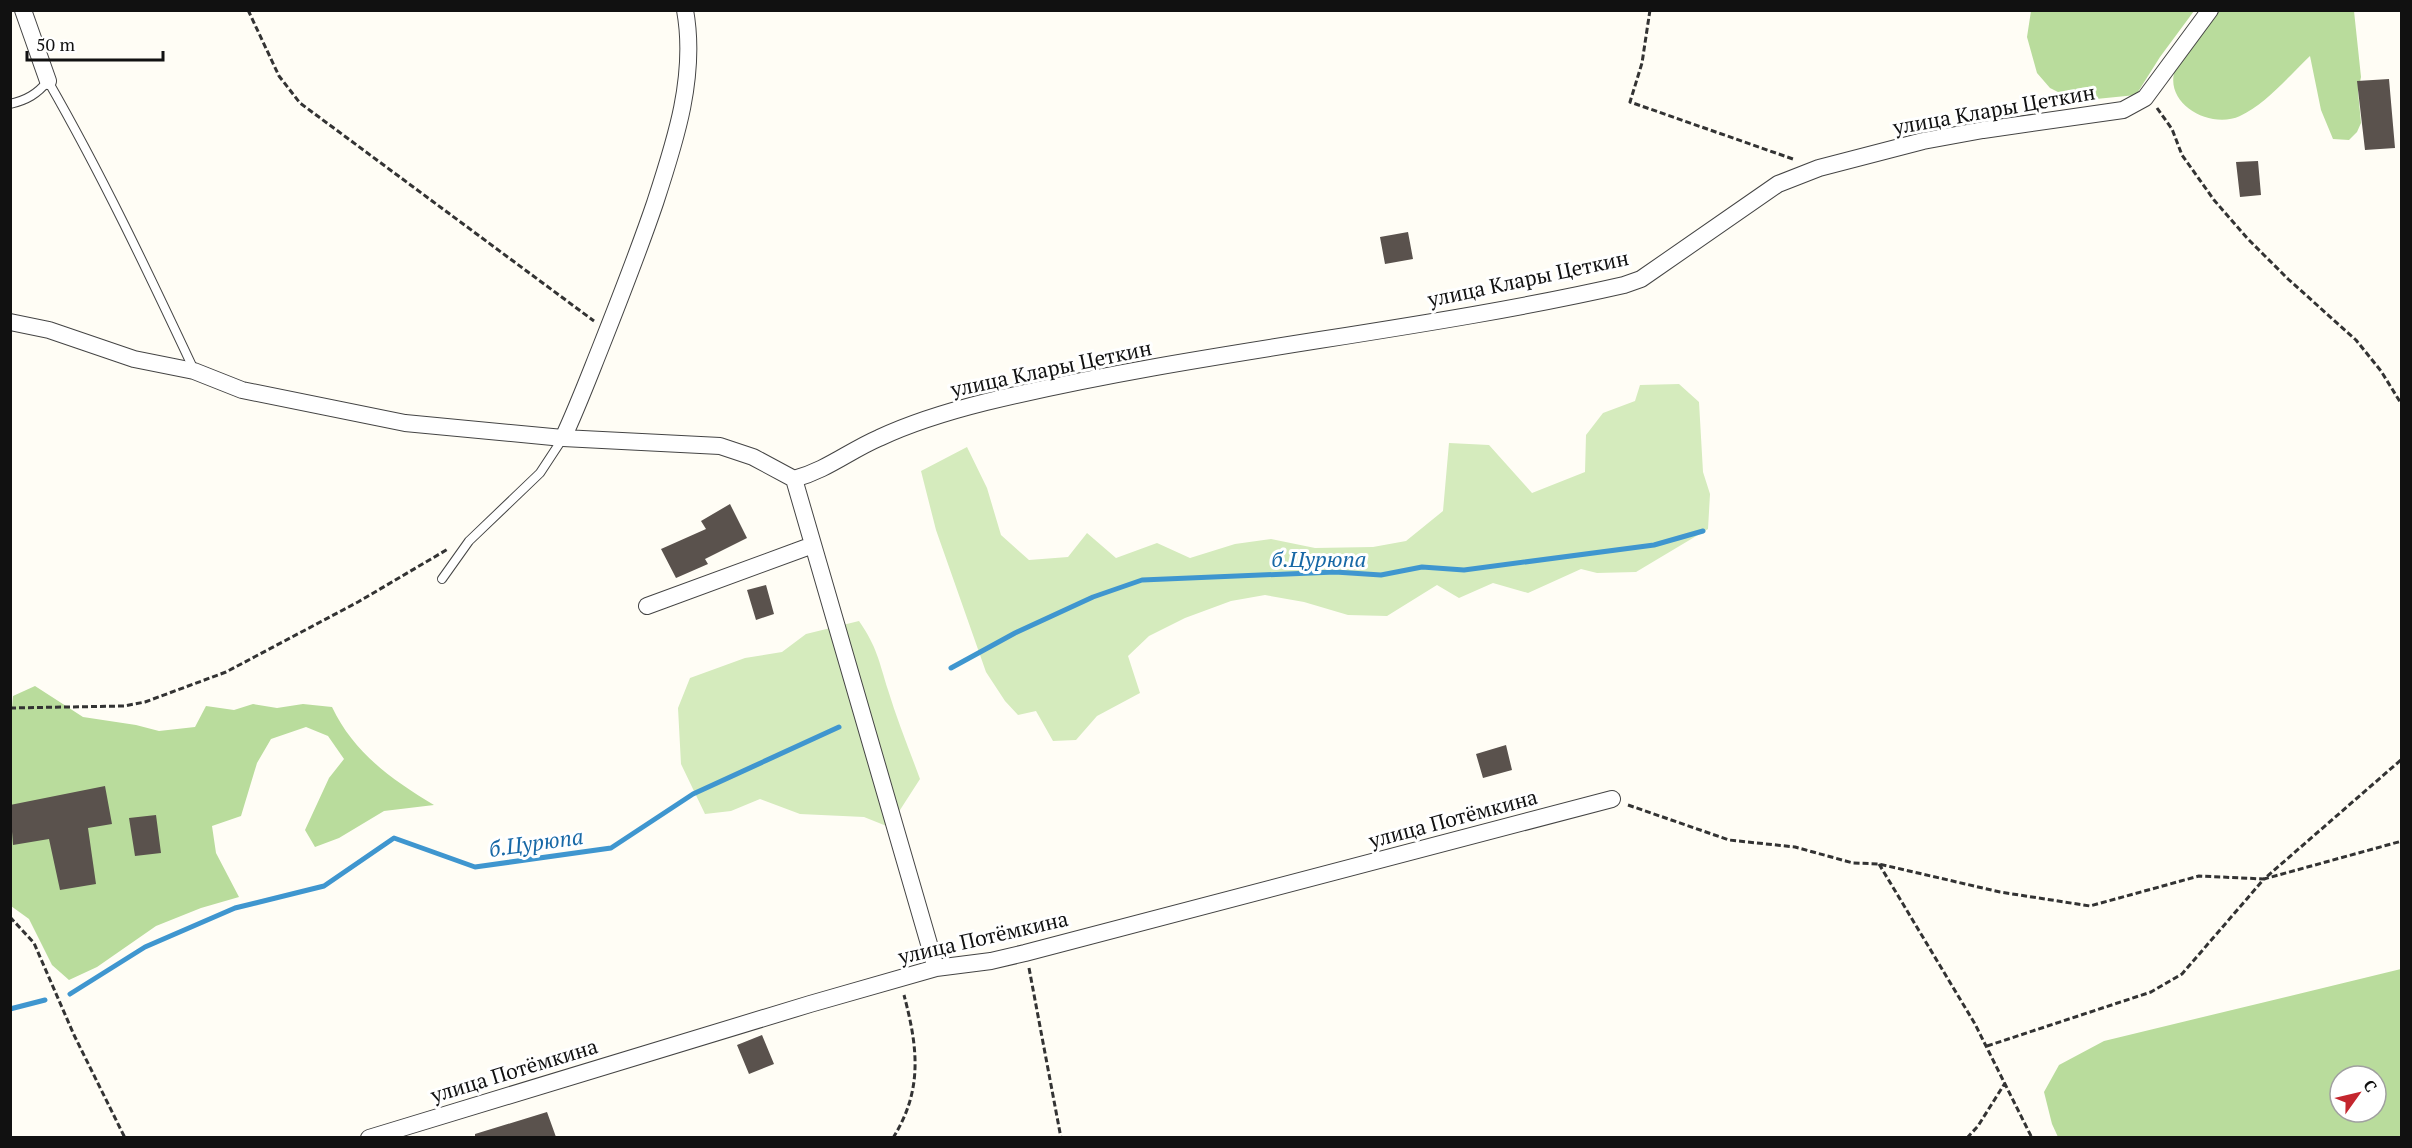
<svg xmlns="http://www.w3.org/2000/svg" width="2412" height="1148" font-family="'PT Serif',serif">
<rect width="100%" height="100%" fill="#fffdf5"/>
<path fill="#d5ebbd" d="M1679,384L1699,402L1703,472L1710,494L1708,529L1636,572L1597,573L1581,569L1528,593L1493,583L1459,598L1437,585L1387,616L1348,615L1304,602L1265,595L1231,601L1185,618L1149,636L1128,656L1140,693L1097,716L1076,740L1053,741L1036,711L1018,715L1005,701L986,672L936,530L921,471L967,447L987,488L1001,535L1029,560L1068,557L1087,533L1116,558L1157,543L1190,558L1235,544L1271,539L1315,548L1373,547L1406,541L1443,511L1449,443L1489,445L1532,493L1585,472L1586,435L1603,413L1635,401L1640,385Z
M859,621C877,647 879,661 888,690C897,720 909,749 920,779L889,827L864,817L800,814L760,799L731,811L705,814L681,764L678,708L690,678L745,658L782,652L806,634Z"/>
<path fill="#b9dc9c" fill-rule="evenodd" d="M2031,11H2194L2160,57L2136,95L2076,101L2050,88L2037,73L2027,37Z
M2217,11H2354L2361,77L2358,92L2361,123L2357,132L2349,140L2333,139L2321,110L2310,56C2290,75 2265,105 2240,116C2210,130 2161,103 2176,67C2182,53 2207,24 2217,11Z
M35,686L83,717L136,725L159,731L195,727L206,706L234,710L253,704L277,708L303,704L332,707C354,753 391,779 434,805L384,811L339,838L315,847L305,830L329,778L344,759L328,736L306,727L271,739L257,763L241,816L212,826L216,853L239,897L201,908L156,926L97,967L69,980L52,965L29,919L11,906V719L13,696Z
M2401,969V1137H2058L2052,1124L2044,1092L2059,1065L2104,1041ZM2340,1076H2376V1112H2340Z"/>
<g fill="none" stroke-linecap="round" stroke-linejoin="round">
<path stroke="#3f96cf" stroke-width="5" d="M951,668L1015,633L1093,597L1142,580L1335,572L1381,575L1422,567L1464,570L1654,545L1703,531
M70,994L145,947L235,908L324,886L394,838L475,867L611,848L693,794L839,727
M10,1009L45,1000"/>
</g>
<path fill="#5a524d" d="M2389,79L2395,148L2365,150L2357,81Z
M2258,161L2261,195L2240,197L2236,162Z
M1408,232L1413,259L1385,264L1380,237Z
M730,504L747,538L705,559L708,564L676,578L661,549L706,529L701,521Z
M766,585L774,614L756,620L747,590Z
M1506,745L1512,770L1483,778L1476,754Z
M105,786L112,824L88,828L96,884L60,890L49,839L13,845L10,805Z
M156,815L161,853L135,856L129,818Z
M762,1035L774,1064L749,1074L737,1045Z
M547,1112L556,1137H475V1134Z"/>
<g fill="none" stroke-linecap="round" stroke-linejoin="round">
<g stroke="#444" stroke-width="10">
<path id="service" d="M10,104C27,100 37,94 48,81C102,175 148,272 194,370
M442,579L469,541L540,473L563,438"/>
</g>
<g stroke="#444" stroke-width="18">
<path id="minor" d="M23,10L48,81
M10,322L49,330L134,359L194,371L242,390L405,423L563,438L720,446L753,457L794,479C827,470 849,451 879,438C913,422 950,411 986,402C1196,351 1413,333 1624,285L1641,279L1778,184L1819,168L1923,141L1983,130L2123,110L2145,98L2210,10
M563,438C577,408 588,379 600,349C619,301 638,253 655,203C675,142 697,76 685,10
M794,479L936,968
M647,606L813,545
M369,1138L810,1004L936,968L991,961L1025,953L1612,799"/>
</g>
<path stroke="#333" stroke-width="3" stroke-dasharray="6 3" stroke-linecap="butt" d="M248,10L279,76L300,103L594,321
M1650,10L1642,63L1630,102L1793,159
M2157,108L2172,129L2182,155L2214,200L2247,238L2288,279L2356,340L2381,371L2402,405
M10,708L124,706L145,702L226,672L358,602L448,549
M1628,805L1729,840L1795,847L1853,863L1879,864L2000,892L2090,906L2199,876L2264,879L2402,759
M1879,864L1975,1024L2032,1138
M10,917L34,943L74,1035L125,1138
M1029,968L1061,1138
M1987,1046L2151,992L2182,974L2264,879L2402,841
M893,1138C923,1090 918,1048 904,995
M1967,1138L1978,1126L2005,1083"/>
<use href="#service" stroke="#fff" stroke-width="8"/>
<use href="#minor" stroke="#fff" stroke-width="16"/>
</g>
<g text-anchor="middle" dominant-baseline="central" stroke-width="6" stroke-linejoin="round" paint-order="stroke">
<g font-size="21" fill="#111" stroke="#fff">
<text transform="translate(1994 109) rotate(-10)">улица Клары Цеткин</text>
<text transform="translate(1528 278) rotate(-12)">улица Клары Цеткин</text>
<text transform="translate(1051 368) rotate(-12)">улица Клары Цеткин</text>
<text transform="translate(1453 818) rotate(-15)">улица Потёмкина</text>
<text transform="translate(983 937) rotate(-13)">улица Потёмкина</text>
<text transform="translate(514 1070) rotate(-17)">улица Потёмкина</text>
</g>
<g font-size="22" font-style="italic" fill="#1768a6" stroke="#fff">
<text x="1319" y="558">б.Цурюпа</text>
<text transform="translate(536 842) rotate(-8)">б.Цурюпа</text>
</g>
</g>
<rect width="2412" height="1148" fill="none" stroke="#111111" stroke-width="24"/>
<g transform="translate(2358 1094) rotate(56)"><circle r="28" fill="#ffffff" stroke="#a0a0a0" stroke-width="1.5"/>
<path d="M0-4.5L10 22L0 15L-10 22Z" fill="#c4262e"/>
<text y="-9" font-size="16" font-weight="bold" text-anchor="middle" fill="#111111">С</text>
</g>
<path d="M27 51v9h136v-9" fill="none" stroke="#111111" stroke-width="3"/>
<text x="36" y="51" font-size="18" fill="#111111" stroke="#ffffff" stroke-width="4.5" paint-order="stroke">50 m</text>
</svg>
